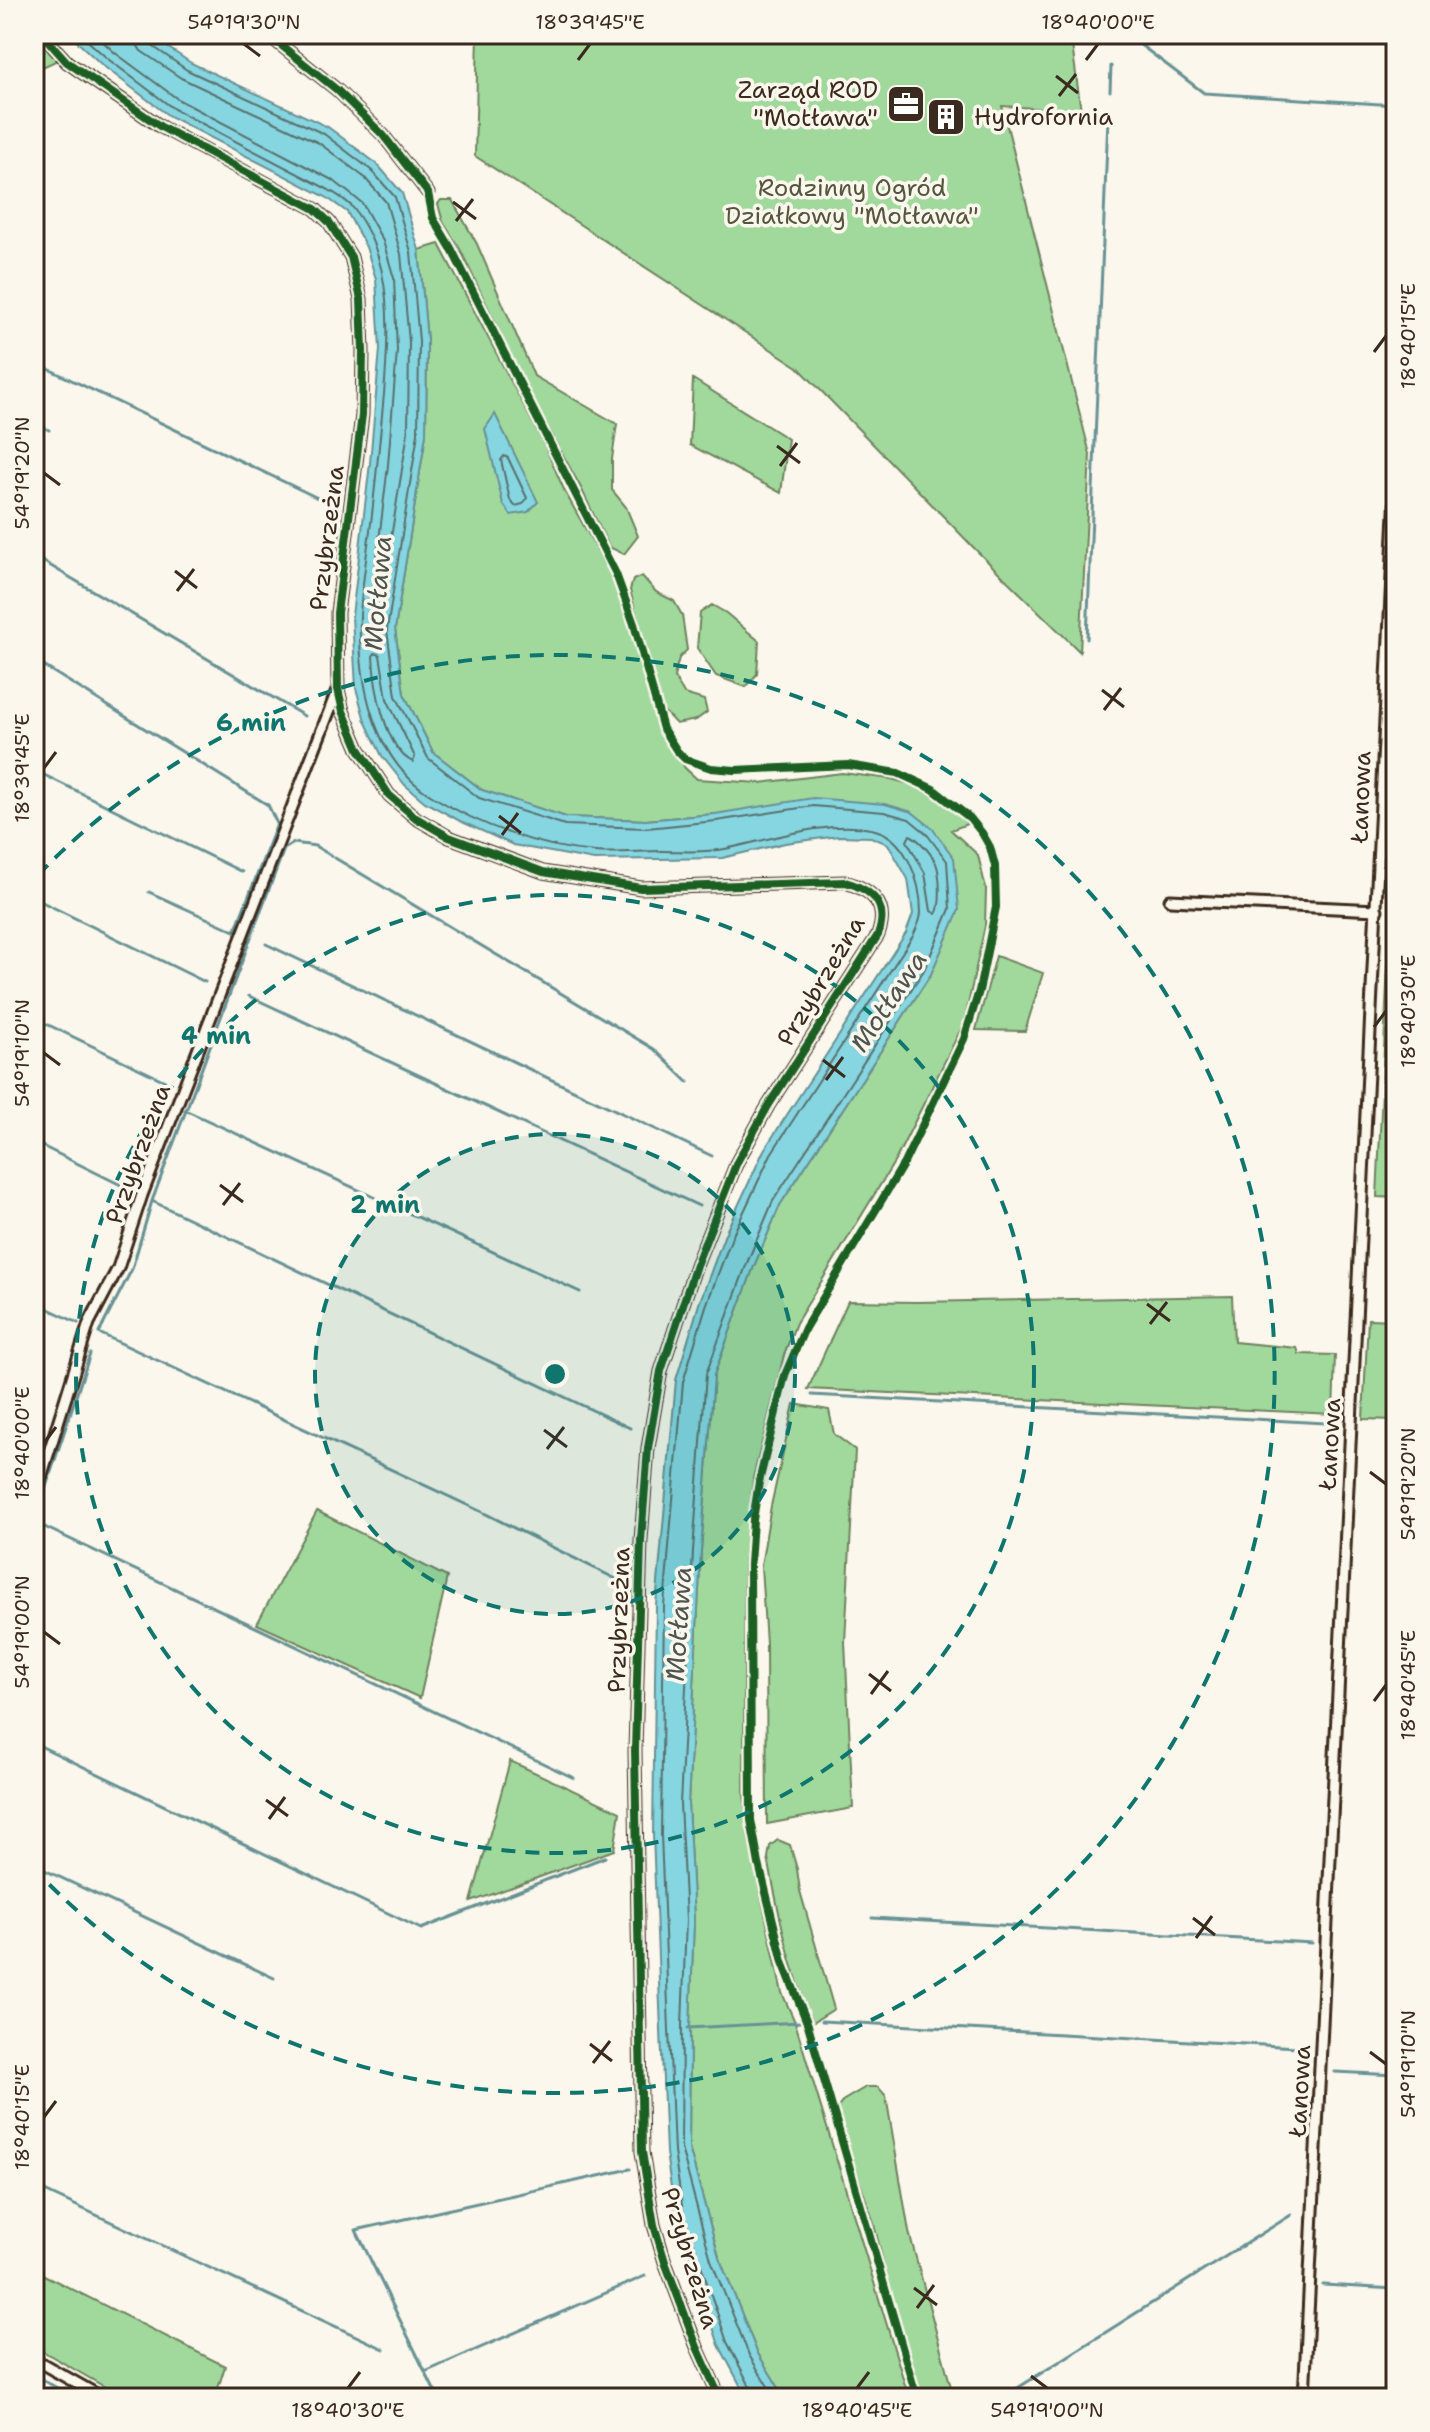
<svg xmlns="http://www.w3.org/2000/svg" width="1430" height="2432" font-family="'Shantell Sans',sans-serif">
<rect width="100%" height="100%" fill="#fbf7ec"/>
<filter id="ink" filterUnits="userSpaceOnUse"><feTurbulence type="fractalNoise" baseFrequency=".0125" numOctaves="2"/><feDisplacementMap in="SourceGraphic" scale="16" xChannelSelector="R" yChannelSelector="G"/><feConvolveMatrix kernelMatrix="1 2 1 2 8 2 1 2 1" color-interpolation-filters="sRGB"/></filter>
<g filter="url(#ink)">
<path fill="#a1d99d" stroke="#6e825e" stroke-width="2" d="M34,34H37L60,59L34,71Z
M478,34H1061L1072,45L1081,111L1002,106L1090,454L1080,652L978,552L798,367L475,156Z
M441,200H452L477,244L534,376L617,424L612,459V490L626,507L638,536L624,554L609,547L581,488L527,389L460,249L443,222L438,204Z
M439,244L545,446L565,492L614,580L633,637L655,718L666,740L685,768L697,779L760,783L842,773L891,779L913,785L936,797L958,812L967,824L951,830L978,855L986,889L985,926L964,1023L896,1159L796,1323L784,1355L753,1478L744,1565V1794L748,1836L782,1993L795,2022L909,2398H785L757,2352L719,2257L689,2148L690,2025L694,1920L688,1804L701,1551L714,1375L754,1266L780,1205L931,974L932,828L715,814L646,820L566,817L482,790L433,752L404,694L395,629L426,434L427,341L419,250Z
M693,379L788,439L781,493L690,445Z
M642,576L656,592L674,601L682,615L687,650L679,658L674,677L684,694L704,700L707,712L696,720L676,724L661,708L630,590L633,580Z
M712,605L726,613L759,641L757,674L746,687L716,676L697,648L700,613Z
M1390,920H1396V1198L1377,1197Z
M996,956L1043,973L1025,1031L976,1030Z
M1232,1296L1234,1342L1297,1348L1299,1354L1335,1355L1333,1414L808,1389L848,1301L916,1302Z
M1368,1319L1396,1320V1420L1363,1419Z
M794,1404L829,1410L834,1434L855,1450L845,1642L853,1808L767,1824L766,1644L761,1566L771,1506Z
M317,1511L447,1577L420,1698L257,1624Z
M510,1761L620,1812L614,1850L471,1902Z
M778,1840L790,1845L797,1869L800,1891L834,2009L813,2022C789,1967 779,1916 768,1858L770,1846Z
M866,2087H878L886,2096L909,2232L954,2398H921L896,2314L873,2220L840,2124L838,2107L844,2100Z
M34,2270L225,2366L215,2398H124L34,2346Z"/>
<path fill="#86d6e2" stroke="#689194" stroke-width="2" d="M69,34H148L191,63L328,127L377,164L402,193L419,250L427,341L426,434L395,629L404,694L433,752L482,790L566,817L646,820L715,814L813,798L885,804L912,812L932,828L954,858L959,910L931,974L780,1205L754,1266L714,1375L701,1551L688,1804L694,1920L690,2025L689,2148L719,2257L757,2352L785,2398H747L719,2345L675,2214L666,2153L653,1835L656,1605L676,1380L699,1304L725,1234L764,1150L906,933L913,914L908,879L888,844L871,837L839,836L785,843L722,858L594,860L513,845L460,821L425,802L405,785L382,756L365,721L356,688L352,616L370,463L380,349L376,279L366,247L347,212L326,197L169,116L102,65Z
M495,414L538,502L528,512L511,515L503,504L485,429Z"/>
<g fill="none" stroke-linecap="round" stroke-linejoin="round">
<path stroke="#596f6c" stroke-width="2" d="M80,34L108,59L174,109L329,190C337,195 348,201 354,209C394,261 389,332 384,394C380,437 376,480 371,523C367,553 362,585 360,615C358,680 372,760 432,796C480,826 538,847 595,852C617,854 641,851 663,851C683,851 705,853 725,849C770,840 824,820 871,829C906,835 921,882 921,913C921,920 916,929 913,936L771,1154L732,1237L706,1306L683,1382L664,1606L661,1835L674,2152L683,2212L727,2342L753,2392V2398
M95,34L114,52L179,100L334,181L362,203L383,241L394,278L397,351L388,465L370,616L371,621L376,622L378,619L408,432L409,342L401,254L386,202L364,177L319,143L181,78L141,51L136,43L135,34
M145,34L148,43L187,70L324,134L371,170L395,197L411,252L419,341L418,433L387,630L396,696L428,758L479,798L565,825L647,828L716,821L813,806L884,812L909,819L926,833L947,861L950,909L924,970L773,1201L747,1263L706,1374L693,1551L680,1804L686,1920L682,2025L681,2148L711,2260L749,2355L775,2398
M504,456L508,458L527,498L523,504L515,506L510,500L501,460Z
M375,653L380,655L387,699L415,757L413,762C385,750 374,685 373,656Z
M910,835C919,839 931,853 936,863C940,873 942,906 936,914L931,911L925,873L907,841Z
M875,1017L879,1019V1023L862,1050L857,1051L855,1045Z"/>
<path stroke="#689194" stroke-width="3" d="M1126,34L1204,93L1396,105
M1110,91L1111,66
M34,362L326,502
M34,423L49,430
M34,556L304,716
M1087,639L1108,118
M34,660L268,805L277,824L235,931L149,892
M34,770L242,872
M34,898L205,982
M266,944L712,1156
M249,996L699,1206
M34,1018L165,1081
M185,1110L580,1292
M34,1142L131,1190
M152,1201L630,1428
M34,1302L78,1323
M812,1395L1325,1423
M34,1522L574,1778
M34,1523L90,1354
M616,1579L482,1512L99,1333L132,1269L152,1201L284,849L294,843L315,846L654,1049L688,1082
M34,1743L421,1929L605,1857
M34,1865L274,1978
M872,1918L1312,1943
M822,2021L1298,2047
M688,2028L800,2022
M1335,2072L1396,2075
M34,2186L384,2349
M1323,2285L1396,2289
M425,2372L645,2276
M34,2375L75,2398
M438,2398L356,2230L630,2169
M1002,2398L1291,2215"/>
<g stroke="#3b2a1e" stroke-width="15">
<path id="street" d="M42,34L67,62L161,127L315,209L329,222L351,257L361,299L363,351L362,415L337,613L338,689L343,711L359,749L389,795L416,818L449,837L543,872L641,888L845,882C873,890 889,905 878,935L768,1106L737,1162L696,1265L661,1371L648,1448L641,1540L635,1750L642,2152L654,2225L665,2262L697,2347L720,2398
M267,34L337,90L383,135L428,193
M1170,900L1377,910
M34,1500L89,1323L118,1268L142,1195L337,691
M34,2359L103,2398
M1304,2398L1396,492"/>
</g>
<use href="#street" stroke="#fbf7ec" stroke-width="9"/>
<g stroke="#fbf7ec" stroke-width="13">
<path id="cycleway" d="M42,34L67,62L161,127L315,209L329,222L351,257L361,299L363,351L362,415L337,613L338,689L343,711L359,749L389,795L416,818L449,837L543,872L641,888L845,882C873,890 889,905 878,935L768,1106L737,1162L696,1265L661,1371L648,1448L641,1540L635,1750L642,2152L654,2225L665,2262L697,2347L720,2398
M267,34L337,90L383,135L428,193L433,218L451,248L616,574L634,624L663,729L677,751L685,759L711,768L735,770L848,765L898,773L933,789L970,818L982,833L990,847L995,866L996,907L979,991L964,1039L904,1163L805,1328L785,1375L759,1482L753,1520L750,1564L751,1820L759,1864L783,1962L808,2025L917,2398"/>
</g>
<use href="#cycleway" stroke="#1b5e20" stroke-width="8"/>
</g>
</g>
<path fill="none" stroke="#3b2a1e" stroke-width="3" d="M244,44L260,56M578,60L590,44M1086,60L1098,44M1056,76L1078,93M1059,96L1076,74M453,202L476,219M456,221L473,199M1374,352L1386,336M777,446L800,463M780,466L797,443M44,473L60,485M175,571L197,588M177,591L194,569M1102,690L1124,707M1104,710L1121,688M44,768L56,752M499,816L521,833M502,835L518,813M1374,1027L1386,1011M44,1053L60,1065M823,1060L845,1077M826,1080L843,1057M220,1185L243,1202M223,1205L240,1183M1147,1304L1170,1321M1150,1324L1167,1302M544,1430L567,1447M44,1443L56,1427M547,1449L564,1427M1370,1472L1386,1484M44,1632L60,1644M869,1674L891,1691M871,1694L888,1671M1374,1701L1386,1685M266,1800L288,1816M269,1819L285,1797M1193,1918L1215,1935M1196,1938L1212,1916M590,2044L612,2061M1370,2052L1386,2064M593,2063L610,2041M44,2117L56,2101M914,2288L937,2305M917,2308L934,2285M1031,2376L1047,2388M348,2388L360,2372M857,2388L869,2372"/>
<circle cx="555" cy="1374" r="240" fill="#0f766e" fill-opacity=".12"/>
<g fill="none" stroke="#0f766e" stroke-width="4" stroke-dasharray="14 10">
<circle cx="555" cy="1374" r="240"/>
<circle cx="555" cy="1374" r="479"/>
<path d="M38 875A719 719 0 1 1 38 1873"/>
</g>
<defs>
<g id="office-square" transform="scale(2)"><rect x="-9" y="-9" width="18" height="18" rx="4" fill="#3b2a1e" stroke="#fbf7ec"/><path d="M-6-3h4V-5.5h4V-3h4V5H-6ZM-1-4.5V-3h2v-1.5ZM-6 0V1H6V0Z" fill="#fff"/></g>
<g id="building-square" transform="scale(2)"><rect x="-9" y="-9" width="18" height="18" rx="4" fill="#3b2a1e" stroke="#fbf7ec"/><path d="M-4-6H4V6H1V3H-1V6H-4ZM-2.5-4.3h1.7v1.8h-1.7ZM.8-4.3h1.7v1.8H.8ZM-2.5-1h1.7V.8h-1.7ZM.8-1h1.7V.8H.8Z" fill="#fff"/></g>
</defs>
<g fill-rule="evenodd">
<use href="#office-square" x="906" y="104"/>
<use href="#building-square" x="946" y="117"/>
</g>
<g text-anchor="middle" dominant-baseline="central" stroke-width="7" stroke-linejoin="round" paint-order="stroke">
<g font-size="24" fill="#3b2a1e" stroke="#fbf7ec" text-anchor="end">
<text x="878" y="90">Zarząd ROD<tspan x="878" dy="28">"Motława"</tspan></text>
<text x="974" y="117" text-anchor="start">Hydrofornia</text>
</g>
<g font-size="24" fill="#54563e" stroke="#fbf7ec">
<text x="852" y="188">Rodzinny Ogród<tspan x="852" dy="28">Działkowy "Motława"</tspan></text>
</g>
<g font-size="24" fill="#3b2a1e" stroke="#fbf7ec">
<text transform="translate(327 538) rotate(-83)">Przybrzeżna</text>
<text transform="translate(1361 797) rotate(-88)">Łanowa</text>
<text transform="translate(821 981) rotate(-59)">Przybrzeżna</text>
<text transform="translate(138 1154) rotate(-70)">Przybrzeżna</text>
<text transform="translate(1330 1444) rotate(-87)">Łanowa</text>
<text transform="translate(619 1620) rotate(-88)">Przybrzeżna</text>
<text transform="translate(1300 2091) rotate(-87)">Łanowa</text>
<text transform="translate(690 2258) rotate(73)">Przybrzeżna</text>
</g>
<g font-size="26" font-style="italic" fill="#4e554f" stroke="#fbf7ec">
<text transform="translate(377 593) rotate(-85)">Motława</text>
<text transform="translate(888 1001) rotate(-56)">Motława</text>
<text transform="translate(678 1624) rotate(-86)">Motława</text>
</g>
</g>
<circle cx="555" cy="1374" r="12" fill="#0f766e" stroke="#fbf7ec" stroke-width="4"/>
<g font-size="24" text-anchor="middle" font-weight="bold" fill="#0f766e" stroke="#fbf7ec" stroke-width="7" stroke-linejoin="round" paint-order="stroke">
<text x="251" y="731">6 min</text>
<text x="216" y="1044">4 min</text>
<text x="385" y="1213">2 min</text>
</g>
<rect width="1430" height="2432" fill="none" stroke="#fbf7ec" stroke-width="88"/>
<rect x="44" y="44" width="1342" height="2344" fill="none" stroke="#3b2a1e" stroke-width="3"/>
<g font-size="20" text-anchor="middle" fill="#3b2a1e">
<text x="244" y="29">54°19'30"N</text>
<text x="590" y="29">18°39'45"E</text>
<text x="1098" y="29">18°40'00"E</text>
<text transform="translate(1408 336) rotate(-90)" y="7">18°40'15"E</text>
<text transform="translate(22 473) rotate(-90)" y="7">54°19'20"N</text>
<text transform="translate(22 768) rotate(-90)" y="7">18°39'45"E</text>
<text transform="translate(1408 1011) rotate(-90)" y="7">18°40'30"E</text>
<text transform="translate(22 1053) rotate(-90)" y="7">54°19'10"N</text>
<text transform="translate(22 1443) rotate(-90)" y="7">18°40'00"E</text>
<text transform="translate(1408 1484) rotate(-90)" y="7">54°19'20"N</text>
<text transform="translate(22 1632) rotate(-90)" y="7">54°19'00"N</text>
<text transform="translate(1408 1685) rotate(-90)" y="7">18°40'45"E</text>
<text transform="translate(1408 2064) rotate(-90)" y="7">54°19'10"N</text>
<text transform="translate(22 2117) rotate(-90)" y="7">18°40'15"E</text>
<text x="348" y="2417">18°40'30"E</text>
<text x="857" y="2417">18°40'45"E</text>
<text x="1047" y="2417">54°19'00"N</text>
</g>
</svg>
